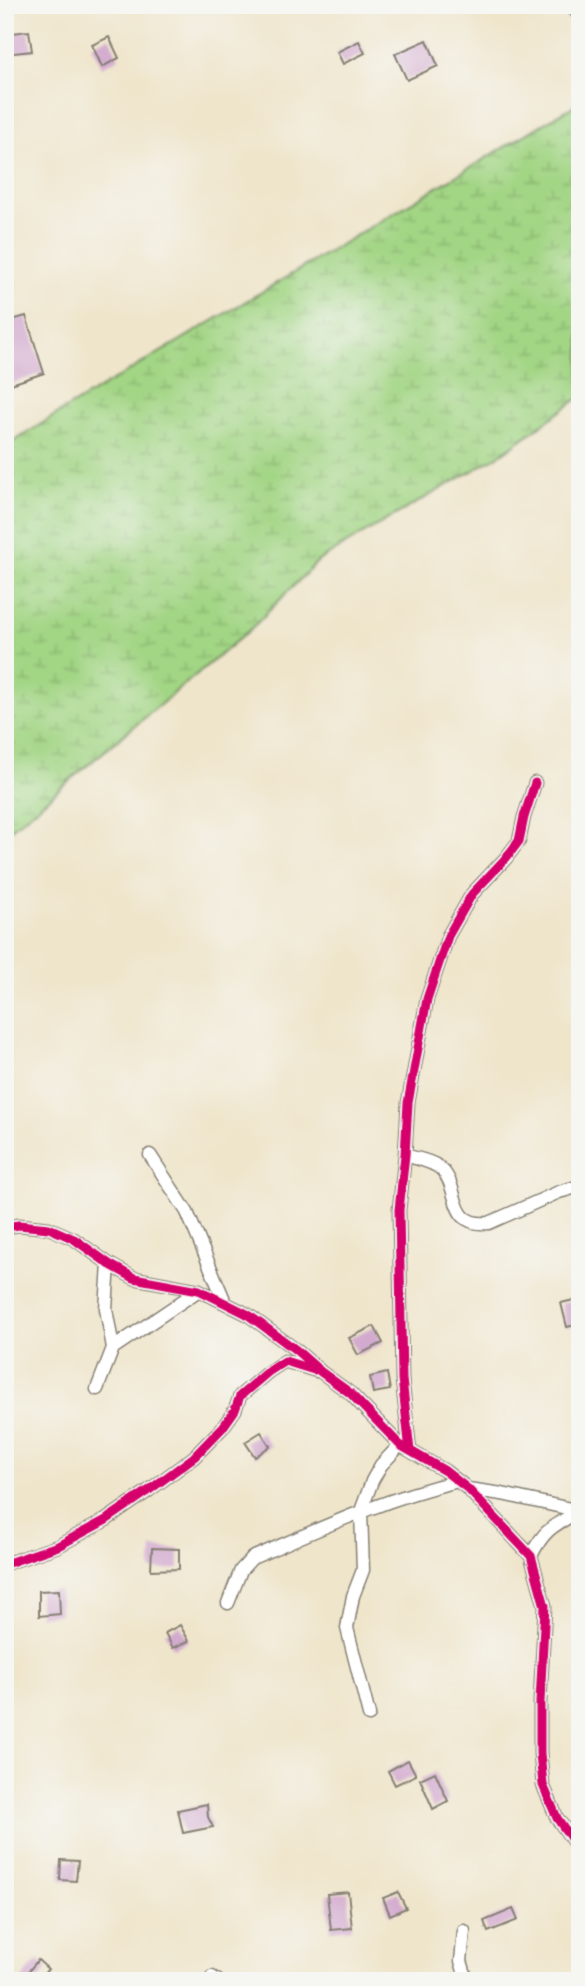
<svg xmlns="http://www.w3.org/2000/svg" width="585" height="1986" font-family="'IM FELL Great Primer',serif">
<defs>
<pattern id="wetland-marsh" width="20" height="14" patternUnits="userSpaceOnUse" patternTransform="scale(1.75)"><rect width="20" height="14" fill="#a2d584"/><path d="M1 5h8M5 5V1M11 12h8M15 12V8" fill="none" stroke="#8bb671"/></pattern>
</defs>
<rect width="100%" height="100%" fill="#f6f6f2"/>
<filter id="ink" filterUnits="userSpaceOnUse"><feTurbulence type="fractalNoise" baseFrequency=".0143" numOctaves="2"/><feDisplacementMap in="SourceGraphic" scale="14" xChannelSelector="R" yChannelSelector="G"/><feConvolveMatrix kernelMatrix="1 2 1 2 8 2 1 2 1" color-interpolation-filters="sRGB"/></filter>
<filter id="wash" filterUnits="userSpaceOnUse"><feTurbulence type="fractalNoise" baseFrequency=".00686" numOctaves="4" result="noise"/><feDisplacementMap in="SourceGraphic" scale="28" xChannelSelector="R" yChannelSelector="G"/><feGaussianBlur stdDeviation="1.57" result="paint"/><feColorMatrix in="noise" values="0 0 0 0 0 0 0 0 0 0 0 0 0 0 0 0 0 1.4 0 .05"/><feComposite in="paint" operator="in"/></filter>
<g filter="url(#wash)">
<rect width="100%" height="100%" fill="#efe5cb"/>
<path fill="url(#wetland-marsh)" stroke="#5f7850" stroke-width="2" d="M580,102V397L500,455L371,529L318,561L252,628L5,834V447L57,414Z"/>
<g id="blocks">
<path fill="#d3aacf" d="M29,31L32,51L5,54V34Z
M109,37L119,58L102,67L92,45Z
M427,40L438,66L407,80L395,54Z
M359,41L365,53L343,64L337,52Z
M26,316L44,373L5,386V322Z
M578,1299L580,1324L567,1327L561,1303Z
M374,1326L383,1343L358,1355L349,1338Z
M387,1373L390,1390L373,1393L370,1377Z
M261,1432L270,1446L255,1457L245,1442Z
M152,1548L179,1549V1569L151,1570Z
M59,1590L60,1614L39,1616V1591Z
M180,1625L189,1641L173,1648L165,1633Z
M408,1760L416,1775L395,1785L388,1771Z
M435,1772L448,1801L433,1809L420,1779Z
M207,1804L208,1817L213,1827L183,1833L178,1810Z
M61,1860L78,1861L76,1881L60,1880Z
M348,1892L352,1928L331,1930L327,1894Z
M398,1892L406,1908L390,1915L383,1898Z
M513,1909L518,1920L488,1932L484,1921Z
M38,1960L48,1969L38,1981H20Z"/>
</g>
</g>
<g filter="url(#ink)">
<use href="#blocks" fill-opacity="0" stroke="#868074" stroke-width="2"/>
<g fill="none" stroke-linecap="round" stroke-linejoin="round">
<g stroke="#868074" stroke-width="15">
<path id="minor" d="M150,1155L187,1212L225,1302
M405,1155C417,1159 434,1161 442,1170C461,1189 447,1227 489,1223L559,1192L580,1186
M5,1227L19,1225L49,1228L74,1239L109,1264L134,1278L199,1290L247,1314L296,1350L321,1372L350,1393L400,1445L445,1471L468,1489L531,1556L545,1606L540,1702V1753L543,1785L557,1818L580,1851
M113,1348L199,1290
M97,1389L113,1348L106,1309L109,1264
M410,1451L402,1379L399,1210L405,1155L408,1103L427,999L448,936L472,894L506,858L519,841L524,817L535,783
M468,1489L502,1494L580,1511
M531,1556C544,1529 554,1525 580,1511
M5,1564L58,1546L106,1520L148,1491L194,1457L223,1427L235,1410L240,1396L268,1372L285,1361L317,1371
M228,1603L241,1570L252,1558C319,1529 386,1498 458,1481
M369,1715L347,1628L353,1596L363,1570L361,1511L372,1481L381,1465L400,1445
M464,1931L461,1961L467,1981
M212,1977L218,1981"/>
</g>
<g stroke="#868074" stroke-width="24">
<path id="primary" d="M576,5L580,9"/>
</g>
<use href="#minor" stroke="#fff" stroke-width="12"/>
<use href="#primary" stroke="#fff" stroke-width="21"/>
<g stroke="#f6f6f2" stroke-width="13">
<path id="cycleway" d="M5,1227L19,1225L49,1228L74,1239L109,1264L134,1278L199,1290L247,1314L296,1350L321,1372L350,1393L400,1445L445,1471L468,1489L531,1556L545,1606L540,1702V1753L543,1785L557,1818L580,1851
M410,1451L402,1379L399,1210L405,1155L408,1103L427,999L448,936L472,894L506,858L519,841L524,817L535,783
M5,1564L58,1546L106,1520L148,1491L194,1457L223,1427L235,1410L240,1396L268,1372L285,1361L314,1370"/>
</g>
<use href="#cycleway" stroke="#d6006c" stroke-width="9"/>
</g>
</g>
<rect width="585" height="1986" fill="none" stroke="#f6f6f2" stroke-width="28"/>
</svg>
